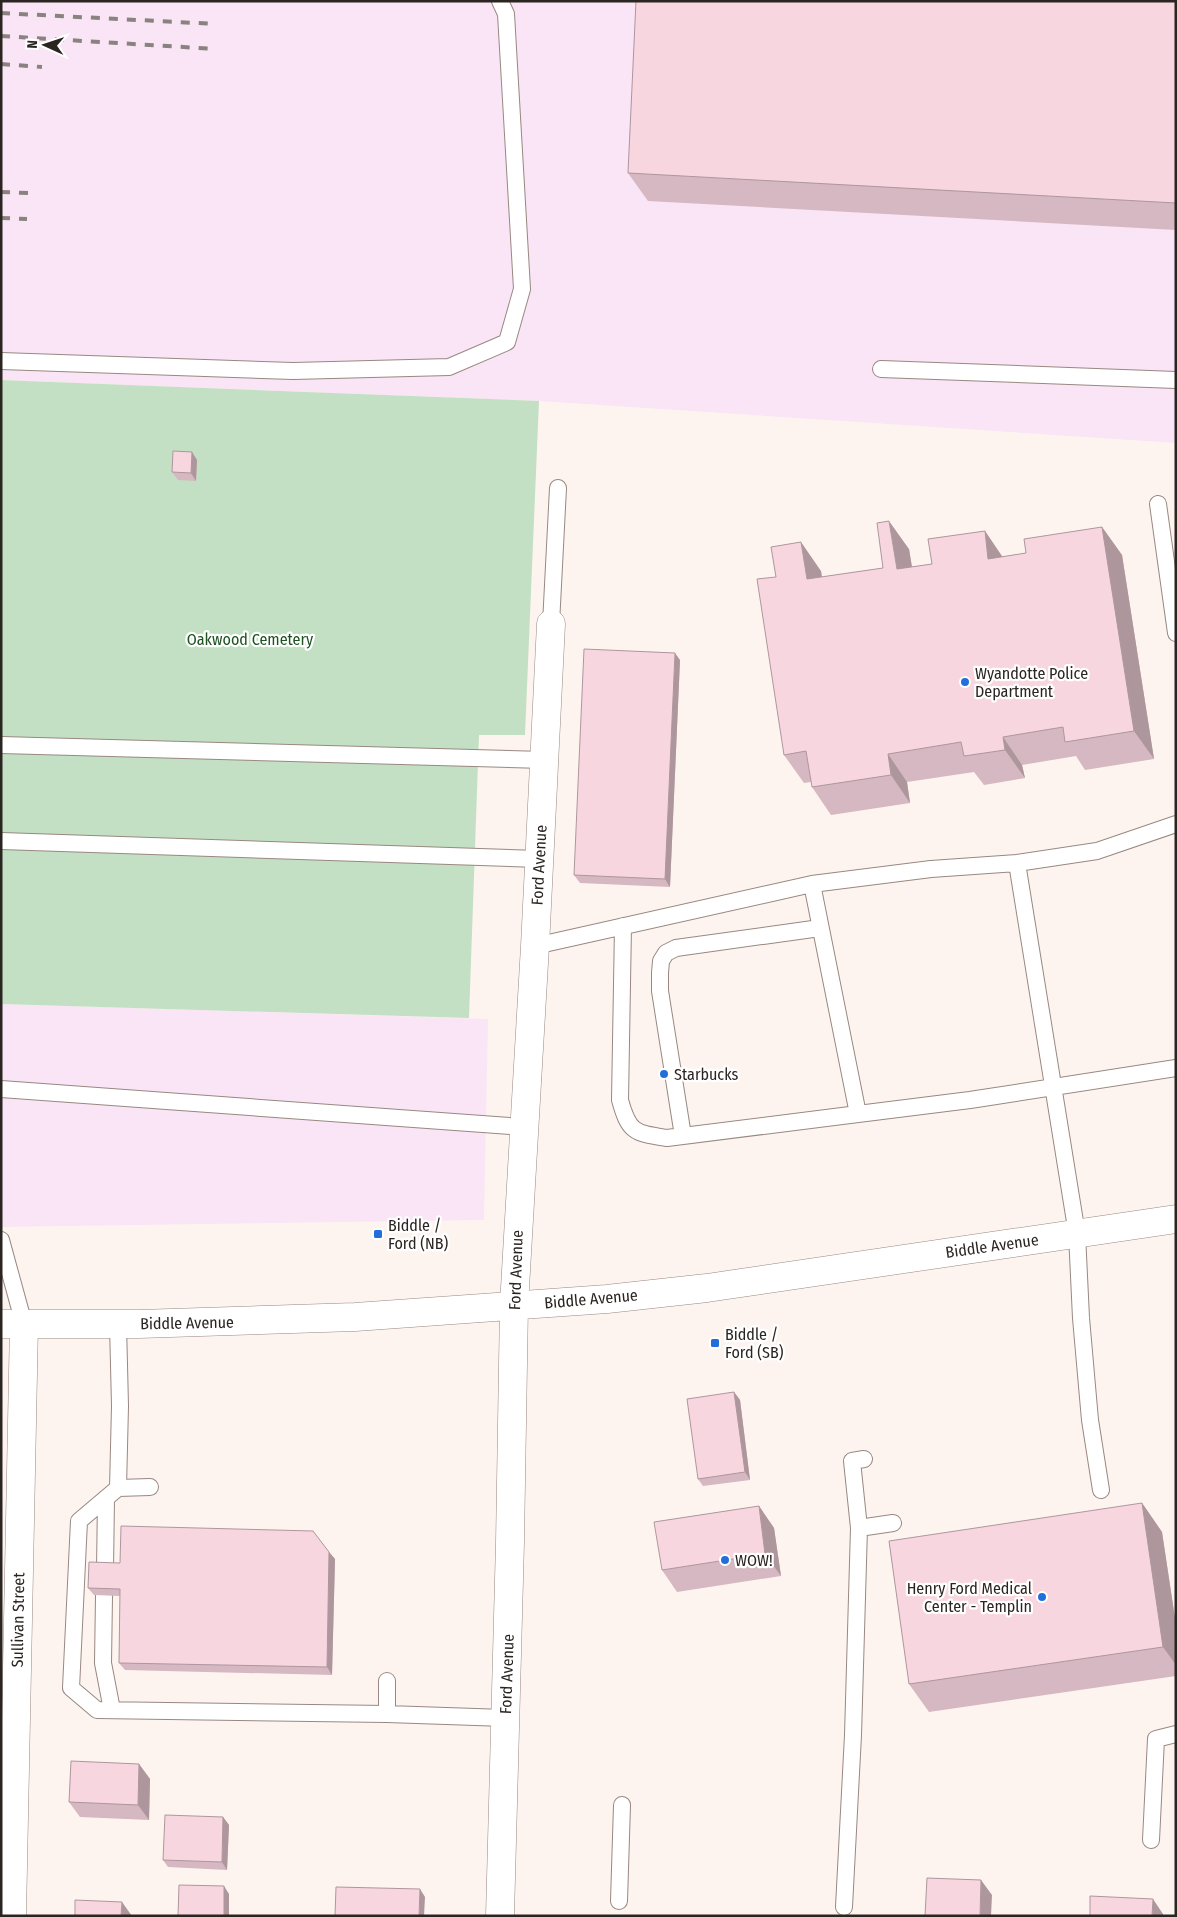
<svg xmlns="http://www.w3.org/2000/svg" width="1177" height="1917" font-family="'Fira Sans Condensed',sans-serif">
<rect width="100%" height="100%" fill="#fef4ef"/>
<path fill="#f9e5f5" d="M1,1H1176V443L539,401L1,380Z
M1,1004L488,1019L484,1220L1,1227Z"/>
<path fill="#c4e0c4" d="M1,380L539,401L525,735H479L469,1018L1,1004Z"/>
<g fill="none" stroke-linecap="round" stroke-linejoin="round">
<g stroke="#988881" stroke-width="18">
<path id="lane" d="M1,361L293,371L449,367L507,342L522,289L506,14L500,1
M881,369L1176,380
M1158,504L1176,633
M551,624L558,488
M1,745L544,760
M1,841L539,859
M1017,863L1077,1234L1081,1318L1090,1420L1101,1490
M623,926L620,1100C629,1133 635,1133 667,1138L858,1114L812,884
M535,946L812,884L931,869L1017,863L1097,851L1176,824
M1,1089L523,1127
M858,1114L970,1100L1176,1068
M683,1136L660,991V973L661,961L666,953L676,948L820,928
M1,1240L24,1324
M118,1324L120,1406L118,1488L150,1487
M864,1459L852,1461L859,1528L893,1523
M118,1488L79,1521L71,1688L97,1710L387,1714V1681
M105,1570L106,1498
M104,1596L103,1663L112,1710
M387,1714L505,1718
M1151,1840L1156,1739L1176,1734
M619,1901L622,1805
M844,1907L853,1735L859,1528"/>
</g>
<g stroke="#988881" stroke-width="29">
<path id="street" d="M514,1305L535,946L551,624
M12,1916L24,1324"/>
</g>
<g stroke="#988881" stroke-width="29">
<path id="secondary" d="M1,1324H139L355,1317L607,1299L707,1288L1176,1219
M500,1916L510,1542L514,1305"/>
</g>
<use href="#lane" stroke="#fff" stroke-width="16"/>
<use href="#street" stroke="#fff" stroke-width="28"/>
<use href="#secondary" stroke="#fff" stroke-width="28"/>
<path stroke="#8a827e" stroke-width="4" stroke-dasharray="9 9" stroke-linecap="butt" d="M1,13L216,24
M1,36L216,49
M1,64L42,67
M1,192L28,193
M1,218L27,219"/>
</g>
<path fill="#d5b8c1" d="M1176,1V230L648,201L628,173Z
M192,452L197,460L196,481L178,480L172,472Z
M1102,527L1122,555L1154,759L1085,770L1076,756L1022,765L1025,778L984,785L974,772L907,782L910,803L831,815L812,787L811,782L804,783L784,755L821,571L822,577L883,568L909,549L912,567L932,564L985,531L1002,557L1026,553Z
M680,660L670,887L580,883L574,875Z
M734,1392L740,1400L750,1480L703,1486L698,1479Z
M1142,1503L1162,1532L1176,1625V1676L929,1712L909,1684Z
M759,1506L774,1528L781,1576L677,1592L662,1570Z
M329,1552L335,1559L332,1675L125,1670L119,1663L120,1596L94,1595L88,1588L120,1563Z
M139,1764L150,1779L149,1820L80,1817L69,1802Z
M223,1817L229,1825L227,1870L168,1867L163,1860Z"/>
<path fill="#ae969d" d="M192,452L197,460L196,481L191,473Z
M889,521L909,549L917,598L897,569Z
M1102,527L1122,555L1154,759L1134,731Z
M985,531L1004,559H988Z
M801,542L821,571L826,608L807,579Z
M675,653L680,660L670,887L665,879Z
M1003,737L1022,765L1025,778L1005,750Z
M888,754L907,782L910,803L891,775Z
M734,1392L740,1400L750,1480L745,1472Z
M1142,1503L1162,1532L1176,1625V1665L1163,1647Z
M759,1506L774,1528L781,1576L765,1554Z
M329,1552L335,1559L332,1675L327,1667Z
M139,1764L150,1779L149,1820L138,1805Z
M223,1817L229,1825L227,1870L222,1862Z
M981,1880L992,1895L991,1916H980Z
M224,1886L229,1894V1916H224Z
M420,1889L425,1897L424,1916H419Z
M1153,1899L1163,1914V1916H1152Z
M122,1902L132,1916H121Z"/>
<path fill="#f8d6e0" stroke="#ae969d" d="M636,1H1176V203L628,173Z
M173,451L192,452L191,473L172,472Z
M889,521L897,569L932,564L928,539L985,531L988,559L1026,553L1024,539L1102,527L1134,731L1065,742L1063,727L1003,737L1005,750L964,756L961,742L888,754L891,775L812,787L806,751L784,755L757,579L776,577L771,547L801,542L807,579L883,568L877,523Z
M584,649L675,653L665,879L574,875Z
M734,1392L745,1472L698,1479L687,1399Z
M1142,1503L1163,1647L909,1684L889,1541Z
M759,1506L765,1554L662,1570L654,1522Z
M121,1526L313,1531L329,1552L327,1667L119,1663L120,1589L88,1588L89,1562L120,1563Z
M71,1761L139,1764L138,1805L69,1802Z
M165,1815L223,1817L222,1862L163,1860Z
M927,1878L981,1880L980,1916H925Z
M179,1885L224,1886V1916H178Z
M336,1887L420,1889L419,1916H335Z
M1090,1896L1153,1899L1152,1916H1090Z
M75,1900L122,1902L121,1916H75Z"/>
<g fill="#236fda" stroke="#fff" stroke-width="2">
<circle cx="965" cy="682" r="5"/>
<circle cx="664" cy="1074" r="5"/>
<rect x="373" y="1229" width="10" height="10" rx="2.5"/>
<rect x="710" y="1338" width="10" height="10" rx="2.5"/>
<circle cx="725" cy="1560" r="5"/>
<circle cx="1042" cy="1597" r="5"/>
</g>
<g text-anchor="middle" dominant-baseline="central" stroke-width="4.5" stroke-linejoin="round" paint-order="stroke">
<g font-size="16" fill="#1d5221" stroke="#fff">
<text x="250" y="639">Oakwood Cemetery</text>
</g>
<g font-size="16" fill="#2b2522" stroke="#fff" text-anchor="start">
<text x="975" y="673">Wyandotte Police<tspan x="975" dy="18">Department</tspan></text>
<text x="674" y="1074">Starbucks</text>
<text x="388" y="1225">Biddle /<tspan x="388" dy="18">Ford (NB)</tspan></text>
<text x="725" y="1334">Biddle /<tspan x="725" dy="18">Ford (SB)</tspan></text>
<text x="735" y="1560">WOW!</text>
<text x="1032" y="1588" text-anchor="end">Henry Ford Medical<tspan x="1032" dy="18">Center - Templin</tspan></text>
</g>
<g font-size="16" fill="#2b2522" stroke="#fff">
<text transform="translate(539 865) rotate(-87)">Ford Avenue</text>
<text transform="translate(992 1246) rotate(-8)">Biddle Avenue</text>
<text transform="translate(516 1270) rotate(-88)">Ford Avenue</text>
<text transform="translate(591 1299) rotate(-5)">Biddle Avenue</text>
<text transform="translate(187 1323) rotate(-1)">Biddle Avenue</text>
<text transform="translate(18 1620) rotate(-89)">Sullivan Street</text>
<text transform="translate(507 1674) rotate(-88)">Ford Avenue</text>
</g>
</g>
<rect width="1177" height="1917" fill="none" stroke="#2b2522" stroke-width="5"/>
<g transform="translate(45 45) rotate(273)" stroke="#ffffff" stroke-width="4" paint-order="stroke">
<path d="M0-4L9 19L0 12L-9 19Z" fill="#2b2522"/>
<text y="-8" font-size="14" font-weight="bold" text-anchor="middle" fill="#2b2522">N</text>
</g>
</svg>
